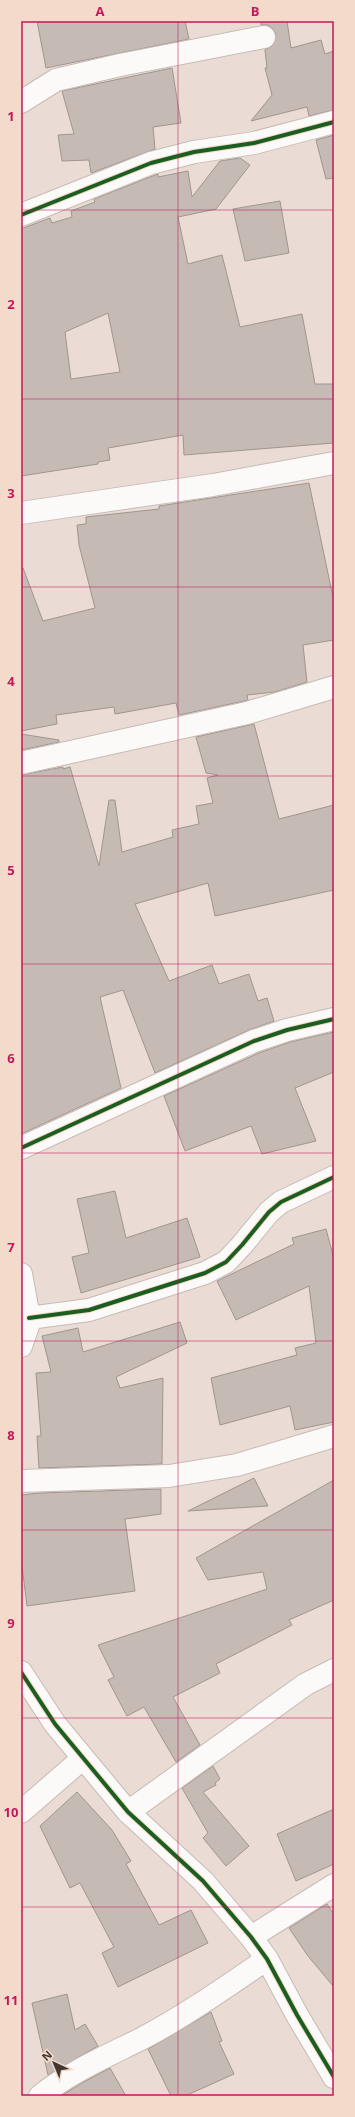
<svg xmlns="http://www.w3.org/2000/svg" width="355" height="2117" font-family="'Open Sans',sans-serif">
<rect width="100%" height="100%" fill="#eadcd4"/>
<path fill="#c5bab4" stroke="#a0968f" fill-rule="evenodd" d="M37,21H185L189,39L46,68Z
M261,21H287L291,48L321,40L325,54L334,51V110L309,116L307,107L251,121L272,95L265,68H267L265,50L272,46L276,35L273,29L268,25H261Z
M172,68L181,123L153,127L155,149L91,173L89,160L62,161L58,135L74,134L62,91Z
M334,135V178L326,179L316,140Z
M240,158L250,165L216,209L178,217L188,264L222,255L240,327L302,314L315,384H334V443L184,455L183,435L108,448L110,460L98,462V464L21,476V229L50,218L52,223L72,217L71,211L95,202L94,199L158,174V177L188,171L192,197L220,161ZM108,313L120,372L71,379L65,332Z
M280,201L289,253L245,261L233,209Z
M309,483L334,602V640L303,645L307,682L275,692L247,695L248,700L244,701L179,715L176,703L115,714L114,707L56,715L57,724L21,731V569L23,568L43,621L95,608L79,545L77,525L86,524V517L159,509V506Z
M254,724L279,819L334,805V890L215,916L208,883L135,904L169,981L212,965L219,984L249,974L258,1001L267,998L274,1021L249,1030L155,1073L123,990L100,997L121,1088L21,1134V775L63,767V769L70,767L99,866L109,800H115L122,852L173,837L172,830L199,824L196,806L213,803L207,778L218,775L206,773L196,737Z
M21,734L59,740V742L21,750Z
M334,1032V1072L295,1088L316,1141L262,1154L251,1126L185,1151L164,1096L259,1053L290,1042Z
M115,1191L126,1238L187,1218L200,1257L81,1293L72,1257L89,1253L77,1199Z
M326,1229L334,1259V1422L295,1430L290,1406L220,1425L211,1378L297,1355L295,1348L316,1343L309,1286L236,1320L217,1281L294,1244L292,1238Z
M180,1322L187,1343L116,1377L120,1388L163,1378L162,1464L39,1468L37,1436H41L36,1373L51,1372L42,1336L78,1328L83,1352Z
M254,1478L268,1506L188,1511Z
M334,1480V1600L289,1620L292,1625L216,1664L220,1673L173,1697L200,1745L176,1762L144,1707L127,1716L108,1680L114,1677L98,1645L267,1589L263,1572L208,1580L196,1558Z
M161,1489V1514L125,1519L135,1591L27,1606L21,1558V1495L40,1493Z
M213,1766L220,1779L215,1783L216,1785L203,1792L249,1846L226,1866L203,1838L208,1833L182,1788Z
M77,1792L112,1830L131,1861L126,1864L159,1925L191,1910L208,1943L118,1987L102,1953L114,1947L80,1883L70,1888L40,1826Z
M334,1809V1864L296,1881L277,1834Z
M327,1904L334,1915V1987L308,1956L289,1928Z
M67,1994L75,2030L85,2024L98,2046L48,2075L32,2003Z
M211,2012L222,2041L219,2042L234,2074L185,2096H171L148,2049Z
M110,2068L126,2096H61L82,2083Z"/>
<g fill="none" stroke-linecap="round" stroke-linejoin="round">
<g stroke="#c6bbb5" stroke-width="24">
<path id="street" d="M21,102L56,80L120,65L264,37
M21,215L151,163L194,152L254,143L334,122
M21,513L213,485L334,463
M21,763L247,713L334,687
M21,1148L254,1041L287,1030L334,1019
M21,1274L29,1318L28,1326L21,1346
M29,1318L89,1310L205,1273L226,1262L242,1245L269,1212L281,1202L334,1177
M21,1481L169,1476L237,1465L334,1436
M21,1672L55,1724L128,1812L203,1881L251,1937L267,1959L297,2015L334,2077
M21,1812L82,1759
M128,1812L306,1684L334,1670
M251,1937L334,1885
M40,2096C70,2072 107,2056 141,2039C185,2016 226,1987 267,1959"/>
</g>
<use href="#street" stroke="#fcfaf9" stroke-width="22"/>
<g stroke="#f3dacb" stroke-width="6">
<path id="cycleway" d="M21,215L151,163L194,152L254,143L334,122
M21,1148L254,1041L287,1030L334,1019
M29,1318L89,1310L205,1273L226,1262L242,1245L269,1212L281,1202L334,1177
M21,1672L55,1724L128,1812L203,1881L251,1937L267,1959L297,2015L334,2077"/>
</g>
<use href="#cycleway" stroke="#1b5e20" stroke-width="4"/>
</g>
<path fill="none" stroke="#c2185b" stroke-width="1" stroke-opacity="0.55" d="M178,21V2096M21,210H334M21,399H334M21,587H334M21,776H334M21,964H334M21,1153H334M21,1341H334M21,1530H334M21,1718H334M21,1907H334"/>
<rect width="355" height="2117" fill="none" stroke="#f3dacb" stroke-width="44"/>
<g transform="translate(54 2063) rotate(316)" stroke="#f3dacb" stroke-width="3" paint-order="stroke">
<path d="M0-3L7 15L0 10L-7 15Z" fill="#423832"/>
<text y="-6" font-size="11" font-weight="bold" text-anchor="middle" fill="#423832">N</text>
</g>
<rect x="22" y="22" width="311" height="2073" fill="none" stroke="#c2185b" stroke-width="1.5"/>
<g font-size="13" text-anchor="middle" font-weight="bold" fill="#c2185b">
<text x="100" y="16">A</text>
<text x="255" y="16">B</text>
<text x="11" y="121">1</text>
<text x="11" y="309">2</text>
<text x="11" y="498">3</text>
<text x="11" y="686">4</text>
<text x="11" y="875">5</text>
<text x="11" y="1063">6</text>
<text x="11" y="1252">7</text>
<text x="11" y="1440">8</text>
<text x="11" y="1628">9</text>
<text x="11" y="1817">10</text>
<text x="11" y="2005">11</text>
</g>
</svg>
